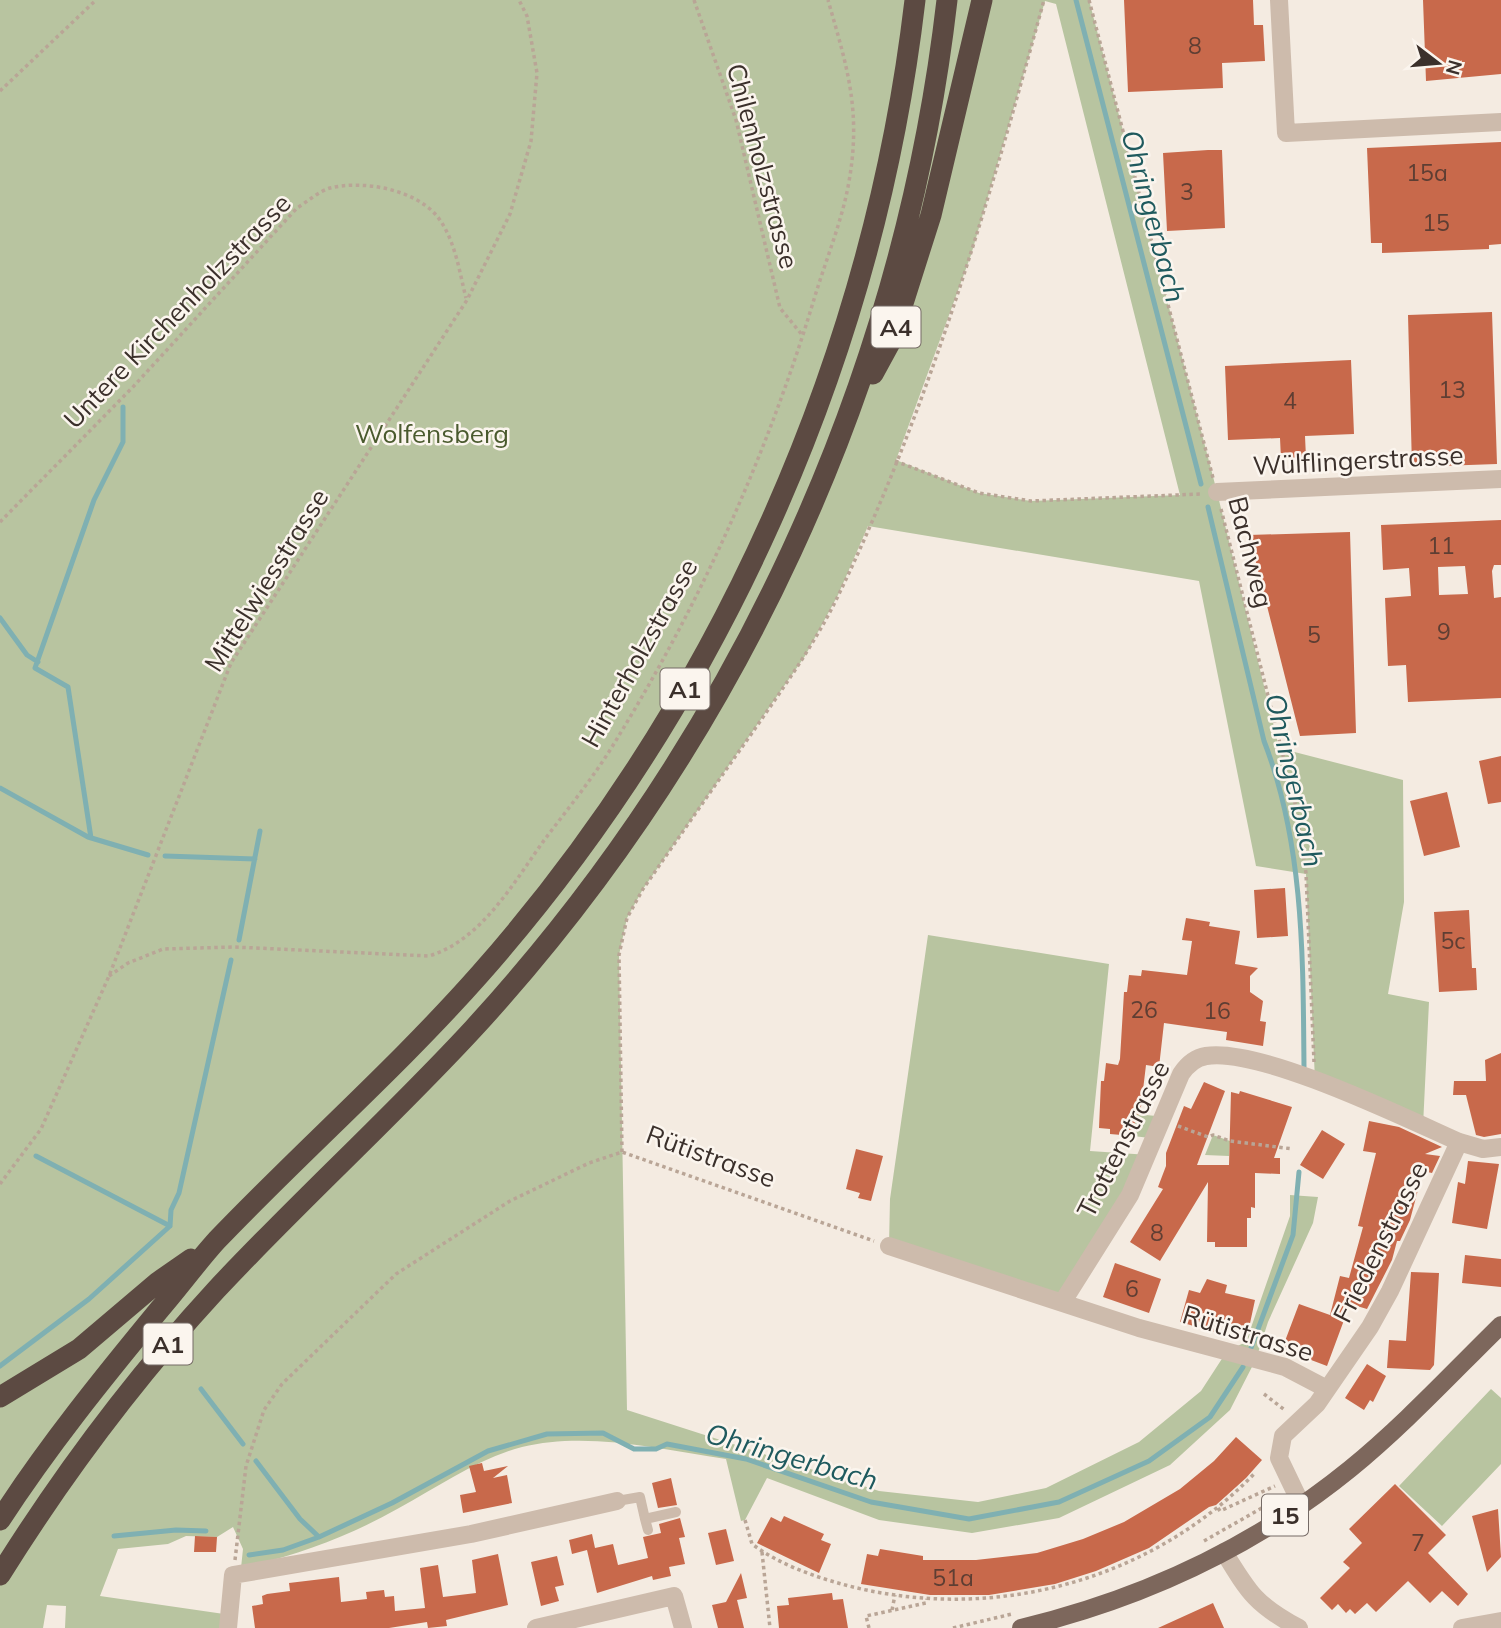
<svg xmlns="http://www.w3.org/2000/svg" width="1501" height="1628" font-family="Mulish,sans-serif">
<rect width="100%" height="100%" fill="#f4ebe1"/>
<path fill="#b8c4a0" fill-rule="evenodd" d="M0,0H1089L1217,492L1279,748L1403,780L1404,902L1388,994L1429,1002L1423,1126L1315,1081L1306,874L1256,866L1199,581L868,526L838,595L805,656L643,889L627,918L619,955L627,1410L879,1491L978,1502L1046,1488L1139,1442L1201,1391L1227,1351L1246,1342L1290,1216V1195L1318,1197L1313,1223L1268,1322L1256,1359L1230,1410L1170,1465L1059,1518L972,1533L879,1520L767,1478L745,1520L741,1521L726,1459C661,1449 586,1431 522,1447C477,1459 440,1486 399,1508C350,1536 296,1556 241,1568L243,1549L233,1527L217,1537L186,1536L168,1544L118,1549L100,1596L224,1614L222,1628H65L66,1606L47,1605L43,1628H0ZM1045,1L1056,4L1180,495L1031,501L979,493L896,460L971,255Z
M928,935L1109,964L1090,1151L1149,1155L1062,1303L889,1246L890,1199Z
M1136,1114L1156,1116L1150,1138L1133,1136Z
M1213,1135L1230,1141L1229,1156L1205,1155Z
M1491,1389L1501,1398V1464L1442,1526L1399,1486Z"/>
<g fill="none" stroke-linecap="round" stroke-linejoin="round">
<path stroke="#7fb0b2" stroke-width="5" d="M1076,0L1201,484
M1208,507L1264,741C1304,844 1303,958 1304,1067
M0,618L27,655L38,662
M0,788L88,837L148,855
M91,838L68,687L35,668L94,500L123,442V407
M165,856L255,859
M239,940L260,831
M170,1226L171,1210L179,1193L231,960
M1251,1348L1293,1235L1299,1172
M0,1366L89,1299L170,1226L36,1156
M201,1389L243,1444
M256,1461L300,1519L319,1537L392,1503L488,1451L547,1434L603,1433L634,1449H656L667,1444L746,1459L871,1502L969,1519L1059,1502L1149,1461L1210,1417L1243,1367
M114,1536L176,1530L206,1531
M249,1555L283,1550L319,1537"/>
</g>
<path fill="#c8694b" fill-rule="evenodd" d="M1124,0H1253L1254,25H1263L1265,61L1222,63L1223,88L1128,92Z
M1423,0H1501V74L1426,81Z
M1501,142V244L1489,245V249L1382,253V243H1371L1367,148Z
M1208,150H1222L1225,228L1167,231L1163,153Z
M1492,312L1497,464L1412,467L1408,315Z
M1351,360L1354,434L1305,436L1306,458L1281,459L1280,438L1228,440L1225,366Z
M1501,520V565H1494L1492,571L1494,598L1501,597V698L1408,702L1406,665L1388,666L1385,598L1411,596L1409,568L1383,570L1381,525ZM1465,566L1468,594L1439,595L1438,567Z
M1350,532L1356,733L1300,736L1249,535Z
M1501,756V802L1488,804L1479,761Z
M1447,792L1460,847L1424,856L1410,801Z
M1285,888L1288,936L1257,938L1254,890Z
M1469,910L1472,968H1476L1477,990L1439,992L1434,912Z
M1186,918L1210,922L1209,926L1240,931L1235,964L1258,968L1250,976V992L1263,1001L1260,1021L1266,1022L1263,1046L1226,1040L1227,1032L1164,1023L1159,1067L1146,1065L1140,1115L1136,1114L1133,1136L1110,1134V1129L1099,1128L1101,1081H1104L1106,1063L1118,1065L1120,1059L1124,992H1127L1129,975L1141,976L1142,970L1187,975L1192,941L1182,940Z
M1501,1053V1134L1484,1137L1476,1135L1466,1095H1453L1454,1081H1486L1485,1060Z
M1204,1082L1225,1091L1197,1165H1229L1231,1092L1239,1094L1240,1091L1292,1107L1274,1158H1280V1174L1255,1173V1208L1251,1207V1218H1247V1247H1215V1242H1207L1208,1182L1160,1261L1130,1242L1163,1189L1158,1187L1166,1166V1153L1184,1106L1191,1109Z
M1369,1121L1399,1127L1442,1147L1425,1154L1440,1156L1432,1173L1423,1171L1410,1220L1400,1241H1397L1392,1260L1367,1309L1350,1304L1327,1366L1282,1349L1299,1304L1330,1315L1340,1276L1349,1278L1363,1227L1358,1226L1376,1153L1363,1151Z
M1322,1130L1345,1144L1323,1179L1300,1165Z
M856,1149L883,1156L871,1201L858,1198L860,1193L846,1189Z
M1468,1161L1499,1164L1487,1229L1452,1223L1458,1182L1465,1184Z
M1465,1255L1501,1259V1287L1462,1283Z
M1115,1263L1161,1279L1149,1313L1103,1297Z
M1411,1272L1439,1273L1434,1365L1430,1370L1387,1368L1389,1340L1406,1341Z
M1207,1279L1227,1285L1225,1293L1255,1300L1249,1328L1217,1321L1214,1332L1180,1322L1189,1290L1200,1293Z
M1367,1364L1386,1376L1373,1402L1370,1400L1364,1410L1345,1398Z
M1236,1437L1262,1460L1246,1478L1216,1505L1209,1507L1149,1548L1096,1571L1055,1584L989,1595H930L861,1584L867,1554L878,1556L880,1549L923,1556V1560H976L1037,1553L1083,1539L1124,1522L1180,1489L1214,1461Z
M482,1463L484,1471L508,1466L493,1478L507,1475L512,1503L463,1513L460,1495L476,1492L469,1466Z
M671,1478L677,1505L658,1508L652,1483Z
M1395,1484L1446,1535L1428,1553L1468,1594L1458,1606L1442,1591L1430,1603L1408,1581L1376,1612L1367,1603L1355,1614L1350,1609L1346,1613L1338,1604L1332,1610L1320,1598L1350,1568L1343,1562L1362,1543L1349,1529Z
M1498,1509L1501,1557L1487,1572L1472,1516Z
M784,1516L824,1534L821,1540L831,1544L819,1573L757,1543L771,1517L781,1522Z
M680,1518L685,1537L679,1538L685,1564L669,1567L671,1576L653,1580L652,1576L597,1593L587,1550L572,1554L569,1540L592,1534L595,1548L613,1544L618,1565L648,1558L643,1537L661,1533L659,1524Z
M726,1529L734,1561L716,1565L708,1533Z
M195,1536L217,1537L216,1552H194Z
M498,1554L508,1605L446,1620L447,1626L428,1628L427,1622L389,1628H255L252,1606L263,1604L262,1596L267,1594L290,1591L289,1583L339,1577L341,1602L367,1599L366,1592L384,1590L385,1597L394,1596L395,1611L425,1608L420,1568L438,1565L443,1597L476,1593L472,1560Z
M557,1556L564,1585L555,1587L559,1601L541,1606L531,1562Z
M741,1573L747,1598L737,1600L744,1628H718L712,1605L726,1602Z
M832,1593L833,1600L843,1599L848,1628H779L777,1606L789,1605L788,1598Z
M1213,1603L1224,1628H1158Z"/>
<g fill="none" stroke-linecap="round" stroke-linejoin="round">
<path stroke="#b9a596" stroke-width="3.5" stroke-dasharray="3.5 3.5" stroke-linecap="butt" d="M694,0L736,120L780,308L803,336
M1089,0L1213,478
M0,91L96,0
M895,461L979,493L1031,501L1201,494
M1221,509L1296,807L1306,873L1314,1062
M0,522L132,388L297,208C307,202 319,191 330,188C363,180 414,189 437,216C455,239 459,270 466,298
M109,976L128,963L163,949L234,947L429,956C482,940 514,882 545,839C570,806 597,773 618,737C702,600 769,450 815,296C826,260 841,223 848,187C862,113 848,70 828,0
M1178,1126L1208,1137L1213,1135L1230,1141L1293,1149
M622,1152L619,955L627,918L643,889C679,837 715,785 752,733C783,688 815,644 839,594C930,405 989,202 1044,0
M0,1184L41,1129L109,976L231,663L467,300L510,214L531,141L537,73L527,16L519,0
M1264,1394L1286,1411
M1218,1508L1220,1511L1275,1486
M745,1520L752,1544C780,1565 815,1577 849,1586C994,1623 1151,1581 1255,1473
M1204,1541L1274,1501
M762,1552L770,1628
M235,1560L246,1466L264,1410L282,1384L396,1274L510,1201L589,1163L622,1152L874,1241
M892,1610L895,1595
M869,1628L866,1616L926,1603L927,1599
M953,1628L1012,1614"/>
<path stroke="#cdbbac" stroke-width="10" d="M617,1501L640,1497L645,1519L676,1512
M645,1519L648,1530"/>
<path stroke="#cdbbac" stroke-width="18" d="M1279,0L1286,133L1501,122
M1217,492L1501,479
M889,1246L1139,1328L1285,1367L1327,1389
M1062,1303L1130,1195L1181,1074C1187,1065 1194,1058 1206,1056C1260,1047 1405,1118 1459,1142L1483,1149L1501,1147
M1301,1504L1279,1458L1283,1436L1317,1404L1370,1327L1390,1291L1459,1142
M1224,1552C1249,1593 1256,1605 1299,1628
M228,1628L233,1575L471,1534L617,1501
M536,1628L674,1596L683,1628
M1462,1628L1501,1621"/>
<path stroke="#7d675c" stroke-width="18" d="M1021,1628C1141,1599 1254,1547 1350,1469C1404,1425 1452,1373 1501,1325"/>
<path stroke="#5c4a42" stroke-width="21" d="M873,374L891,341L931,215L982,0
M0,1397L79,1349L158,1282L191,1259
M0,1520C48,1446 103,1378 159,1310C179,1287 197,1262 217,1240C303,1150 397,1068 480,974C719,703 873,359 915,0
M0,1575C63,1474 135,1378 216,1290C300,1200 391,1118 474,1028C734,744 903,383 947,0"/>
</g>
<g text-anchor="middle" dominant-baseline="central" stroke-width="5" stroke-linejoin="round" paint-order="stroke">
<g font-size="23" fill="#5e3e33">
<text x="1195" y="45">8</text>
<text x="1427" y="172">15a</text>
<text x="1187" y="191">3</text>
<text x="1436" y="222">15</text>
<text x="1452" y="389">13</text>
<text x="1290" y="400">4</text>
<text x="1441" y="545">11</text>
<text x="1444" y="631">9</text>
<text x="1314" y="634">5</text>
<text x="1453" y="940">5c</text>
<text x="1144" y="1009">26</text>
<text x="1217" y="1010">16</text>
<text x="1157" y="1232">8</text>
<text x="1132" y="1288">6</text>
<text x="1418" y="1542">7</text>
<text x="953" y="1577">51a</text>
</g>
<g fill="#fbf5ee" stroke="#756b66" stroke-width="2">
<rect x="871.5" y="306.5" width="49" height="41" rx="5"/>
<rect x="660.5" y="668.5" width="49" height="41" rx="5"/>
<rect x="143.5" y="1323.5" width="49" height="41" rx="5"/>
<rect x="1262" y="1494.5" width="46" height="41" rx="5"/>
</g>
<g font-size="24" font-weight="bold" fill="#3b302b">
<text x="896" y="327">A4</text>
<text x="685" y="689">A1</text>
<text x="168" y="1344">A1</text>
<text x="1285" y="1515">15</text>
</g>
<g font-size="26" fill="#3b302b" stroke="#fbf5ee">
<text transform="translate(763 166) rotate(75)">Chilenholzstrasse</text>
<text transform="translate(177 311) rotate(-46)">Untere Kirchenholzstrasse</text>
<text transform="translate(1358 460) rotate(-3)">Wülflingerstrasse</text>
<text transform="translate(1251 552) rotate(76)">Bachweg</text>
<text transform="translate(266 580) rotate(-58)">Mittelwiesstrasse</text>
<text transform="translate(639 653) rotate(-61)">Hinterholzstrasse</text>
<text transform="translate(1123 1139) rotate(-63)">Trottenstrasse</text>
<text transform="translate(711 1156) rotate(20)">Rütistrasse</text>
<text transform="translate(1380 1242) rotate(-63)">Friedenstrasse</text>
<text transform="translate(1248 1333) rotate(17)">Rütistrasse</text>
</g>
<g font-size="26" fill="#4a5a2e" stroke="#fbf5ee">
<text x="432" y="433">Wolfensberg</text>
</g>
<g font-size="28" font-style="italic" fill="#1f5a5e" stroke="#fbf5ee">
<text transform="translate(1154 216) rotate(75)">Ohringerbach</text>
<text transform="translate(1295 780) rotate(77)">Ohringerbach</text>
<text transform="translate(792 1456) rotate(16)">Ohringerbach</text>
</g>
</g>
<g transform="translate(1438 63) rotate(106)" stroke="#fbf5ee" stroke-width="5" paint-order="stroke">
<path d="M0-5L12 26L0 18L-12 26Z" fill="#3b302b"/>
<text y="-10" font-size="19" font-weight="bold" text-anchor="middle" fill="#3b302b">N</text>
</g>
</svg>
